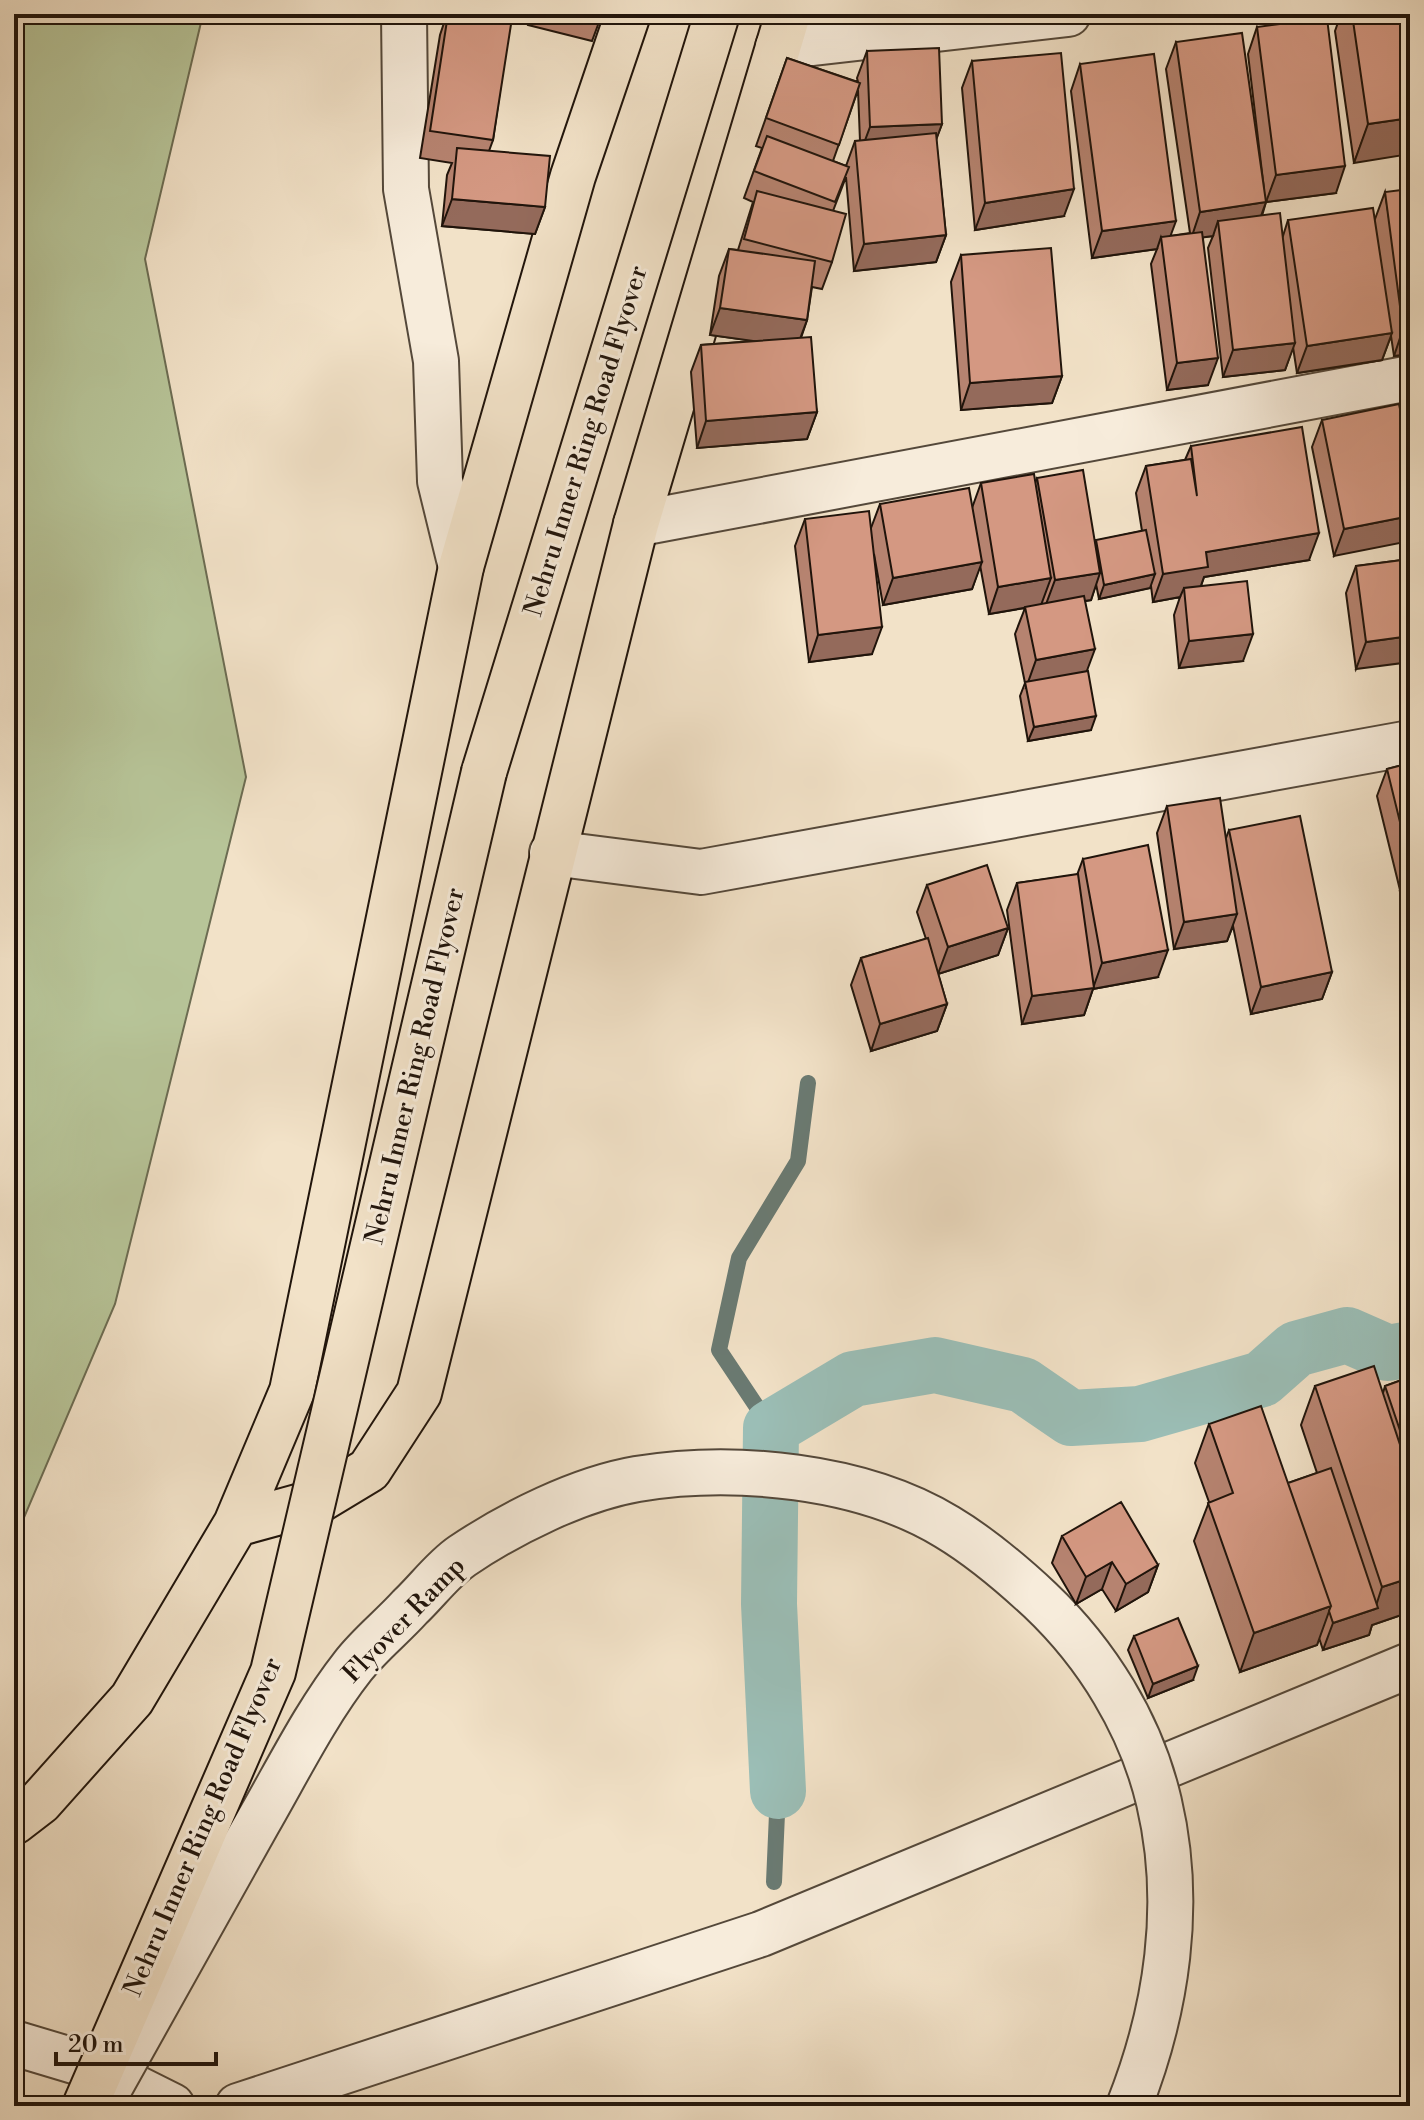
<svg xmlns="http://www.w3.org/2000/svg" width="1424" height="2120" font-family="'Libre Bodoni',serif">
<rect width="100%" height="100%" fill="#f2e2c8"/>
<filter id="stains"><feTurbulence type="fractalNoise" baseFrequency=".0025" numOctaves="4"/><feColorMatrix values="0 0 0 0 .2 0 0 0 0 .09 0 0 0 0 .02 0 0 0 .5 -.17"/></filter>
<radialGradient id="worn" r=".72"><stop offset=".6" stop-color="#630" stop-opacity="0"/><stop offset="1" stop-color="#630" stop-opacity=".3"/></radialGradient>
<path fill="#b7c498" stroke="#6c6c52" stroke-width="2" d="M14,14H203L145,259L246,777L115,1304L14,1541Z"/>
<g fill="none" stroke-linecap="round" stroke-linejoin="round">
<path stroke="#6a7a72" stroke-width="16" d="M771,1428L719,1350L739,1258L798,1161L808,1083
M774,1882L778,1791"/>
<path stroke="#9bbeb6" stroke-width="56" d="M778,1791L769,1604L771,1428L853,1379L935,1365L1023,1385L1071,1418L1140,1414L1262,1379L1296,1349L1347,1335L1388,1353L1410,1349"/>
<g stroke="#54483a" stroke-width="48">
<path id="minor" d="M404,14L406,189L436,361L440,481L461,567
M778,47L1068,14
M636,524L1410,378
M552,853L701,872L1410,743
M14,2043L94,2067L172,2106
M238,2106L761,1934L1410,1665"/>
</g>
<g stroke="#20140b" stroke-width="48">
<path id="major" d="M484,772L717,14
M236,1524L316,1502L369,1470L419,1393L636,524L788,14
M14,1822L40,1802L132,1699L236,1524L292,1391L461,567L573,176L628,14"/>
</g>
<use href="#minor" stroke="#f7ecdb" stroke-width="44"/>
<use href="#major" stroke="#f2e2c8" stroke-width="44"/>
<g stroke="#54483a" stroke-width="48" stroke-linecap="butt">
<path id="minor-bridge" d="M111,2085C160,1998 209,1910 258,1822C288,1770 316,1713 353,1666C369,1645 392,1627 410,1607C427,1591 443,1569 462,1556C511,1523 579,1489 637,1479C734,1463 862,1475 947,1527C982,1548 1011,1573 1040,1600C1097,1654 1141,1725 1159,1802C1183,1904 1167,2010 1129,2106"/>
</g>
<g stroke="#20140b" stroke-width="48" stroke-linecap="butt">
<path id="major-bridge" d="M85,2106L273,1672L484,772"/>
</g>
<use href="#minor-bridge" stroke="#f7ecdb" stroke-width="44"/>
<use href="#major-bridge" stroke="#f2e2c8" stroke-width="44"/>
</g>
<path fill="#b68370" stroke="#20140b" stroke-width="2" fill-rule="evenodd" d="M447,14H511L493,140L489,151L545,207L535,234L442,226L447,175L452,163L420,158L440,35Z
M531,14H602L592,41L528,25Z
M1341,14H1410L1354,163L1335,31Z
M1257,27L1336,193L1266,202L1262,216L1283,236L1288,220L1375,219L1385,192L1410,354L1394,356L1391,336L1382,360L1297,373L1293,347L1285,370L1223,377L1208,248L1213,236L1203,237L1208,385L1167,390L1151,264L1157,249L1092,258L1071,91L1080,64L1170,236L1190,233L1166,69L1176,42L1264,189L1248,54Z
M867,51L942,124L936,139L946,235L936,262L854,271L846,177L833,211L832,262L822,289L812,287L807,320L801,338L817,412L807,439L697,448L691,372L701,345L754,341L710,335L719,276L729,249L738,250L753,202L744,198L762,148L756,146L787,58L858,82L857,78ZM858,90L860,141H855L846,166L833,161Z
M972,61L1064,216L975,230L962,88Z
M961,255L1062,376L1052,403L961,410L951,282Z
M1322,420L1410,458L1334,556L1312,447Z
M1191,446L1309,560L1204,577L1201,586L1243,661L1179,668L1174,615L1180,597L1153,602L1151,586L1150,588L1099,599L1096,584L1091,600L1085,601L1087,672L1091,730L1028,741L1020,696L1025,683L1015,634L1025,608L989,614L980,565L972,589L883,605L874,554L872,654L809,662L795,546L805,519L871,528L880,504L972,508L981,483H1035L1037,478L1095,541L1142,531L1136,493L1146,466L1185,460Z
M1410,559L1356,669L1346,593L1356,566Z
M1410,763V888L1400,890L1377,796L1387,769Z
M1167,806L1226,838L1229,830L1332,972L1322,999L1251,1014L1233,926L1227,941L1174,949L1157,833Z
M1083,859L1158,977L1093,989L1084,1015L1022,1024L1007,910L1017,883L1077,875Z
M927,885L1008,928L998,955L938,974L947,1004L937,1031L871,1051L851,985L861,958L926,939L917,912Z
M1410,1377V1612L1372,1625L1369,1635L1323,1650L1319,1638L1317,1645L1240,1672L1194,1541L1209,1502L1195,1463L1209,1424L1288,1483L1317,1473L1301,1425L1315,1386L1383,1393L1385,1386Z
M1062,1536L1158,1565L1148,1592L1116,1611L1102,1589L1076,1604L1052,1563Z
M1134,1636L1193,1680L1148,1698L1128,1650Z"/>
<path fill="#946a5b" stroke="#20140b" stroke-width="2" d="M1410,118V154L1354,163L1368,124Z
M942,124L932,151L860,154L870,127Z
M1345,166L1336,193L1266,202L1276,175Z
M1074,189L1064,216L975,230L985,203Z
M452,199L545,207L535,234L442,226Z
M1266,202L1256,230L1218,221L1213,236L1191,239L1200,212Z
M1176,221L1166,248L1161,237L1157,249L1092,258L1102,231Z
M946,235L936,262L854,271L864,244Z
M720,308L807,320L797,347L710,335Z
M1410,328V354L1394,356L1403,329Z
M1392,333L1382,360L1297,373L1307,346Z
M1295,343L1285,370L1223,377L1233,350Z
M1218,358L1208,385L1167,390L1177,363Z
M1062,376L1052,403L961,410L970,383Z
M817,412L807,439L697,448L706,421Z
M1410,516V541L1334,556L1344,529Z
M1319,533L1309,560L1204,577L1198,594L1184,588L1180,597L1153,602L1163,574L1206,552Z
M982,562L972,589L883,605L893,578Z
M1100,573L1091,600L1045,607L1055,580Z
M1155,574L1150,588L1099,599L1104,585Z
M1051,578L1041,605L989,614L998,587Z
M882,627L872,654L809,662L818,635Z
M1253,634L1243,661L1179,668L1189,641Z
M1410,636V662L1356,669L1366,642Z
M1095,649L1085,676L1026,688L1036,660Z
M1096,716L1091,730L1028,741L1034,727Z
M1410,863V888L1400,890Z
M1237,914L1227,941L1174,949L1184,922Z
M1008,928L998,955L938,974L948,947Z
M1168,950L1158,977L1093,989L1084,1015L1022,1024L1032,996L1093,988L1102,963Z
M1332,972L1322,999L1251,1014L1261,987Z
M947,1004L937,1031L871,1051L880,1024Z
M1112,1562L1102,1589L1076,1604L1086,1577Z
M1158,1565L1148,1592L1116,1611L1126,1584Z
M1410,1578V1612L1372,1625L1369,1635L1323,1650L1333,1623L1375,1609L1382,1587Z
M1331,1606L1317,1645L1240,1672L1254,1633Z
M1198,1666L1193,1680L1148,1698L1153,1684Z"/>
<path fill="#d49882" stroke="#20140b" stroke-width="2" d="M448,14H489L512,18L493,140L430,131Z
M1352,14H1410V118L1368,124Z
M1327,18L1345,166L1276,175L1257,27Z
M1242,33L1266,202L1200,212L1176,42Z
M939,48L942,124L870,127L867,51Z
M1061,53L1074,189L985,203L972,61Z
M1154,54L1176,221L1102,231L1080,64Z
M787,58L860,83L839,145L766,118Z
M936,133L946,235L864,244L855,141Z
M767,136L849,167L835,202L754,171Z
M457,148L550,156L545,207L452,199Z
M1410,189V328L1403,329L1385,192Z
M757,191L846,214L832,262L744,239Z
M1373,208L1392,333L1307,346L1288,220Z
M1280,213L1295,343L1233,350L1218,221Z
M1202,232L1218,358L1177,363L1161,237Z
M1051,248L1062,376L970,383L961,255Z
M729,249L815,261L807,320L720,308Z
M811,337L817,412L706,421L701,345Z
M1399,404L1410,458V516L1344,529L1322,420Z
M1302,427L1319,533L1206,552L1208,567L1163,574L1146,466L1191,459L1197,496L1191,446Z
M1083,470L1100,573L1055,580L1037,478Z
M1034,474L1051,578L998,587L981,483Z
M969,488L982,562L893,578L880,504Z
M869,511L882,627L818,635L805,519Z
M1146,530L1155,574L1104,585L1096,540Z
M1410,559V636L1366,642L1356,566Z
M1247,581L1253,634L1189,641L1184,588Z
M1084,596L1095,649L1036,660L1025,607Z
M1088,671L1096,716L1034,727L1025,682Z
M1410,763V863L1387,769Z
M1220,798L1237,914L1184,922L1167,806Z
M1300,816L1332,972L1261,987L1229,830Z
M1148,845L1168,950L1102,963L1083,859Z
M987,865L1008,928L948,947L927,885Z
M1078,874L1094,988L1032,996L1017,883Z
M928,938L947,1004L880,1024L861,958Z
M1374,1366L1410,1475V1578L1382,1587L1315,1386Z
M1410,1377V1460L1385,1386Z
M1261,1406L1331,1606L1254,1633L1208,1503L1233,1493L1209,1424Z
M1331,1468L1378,1608L1333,1623L1329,1611L1331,1606L1288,1483Z
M1121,1502L1158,1565L1126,1584L1112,1562L1086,1577L1062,1536Z
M1178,1618L1198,1666L1153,1684L1134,1636Z"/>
<g text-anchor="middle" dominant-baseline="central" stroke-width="6" stroke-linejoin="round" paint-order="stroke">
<g font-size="26" fill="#20140b" stroke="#f7ecdb">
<text transform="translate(586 441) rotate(-73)">Nehru Inner Ring Road Flyover</text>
<text transform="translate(415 1066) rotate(-77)">Nehru Inner Ring Road Flyover</text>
<text transform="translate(404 1620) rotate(-46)">Flyover Ramp</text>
<text transform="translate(203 1827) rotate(-67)">Nehru Inner Ring Road Flyover</text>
</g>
</g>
<rect width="1424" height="2120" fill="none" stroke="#f2e2c8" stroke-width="48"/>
<rect x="16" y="16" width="1392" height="2088" fill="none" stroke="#20140b" stroke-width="4"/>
<rect x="24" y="24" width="1376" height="2072" fill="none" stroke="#20140b" stroke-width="2"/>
<path d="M56 2052v12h160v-12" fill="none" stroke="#20140b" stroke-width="4"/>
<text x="68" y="2052" font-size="24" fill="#20140b" stroke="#f7ecdb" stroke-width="6" paint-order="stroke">20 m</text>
<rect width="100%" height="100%" filter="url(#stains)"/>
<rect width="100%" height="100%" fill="url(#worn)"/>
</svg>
